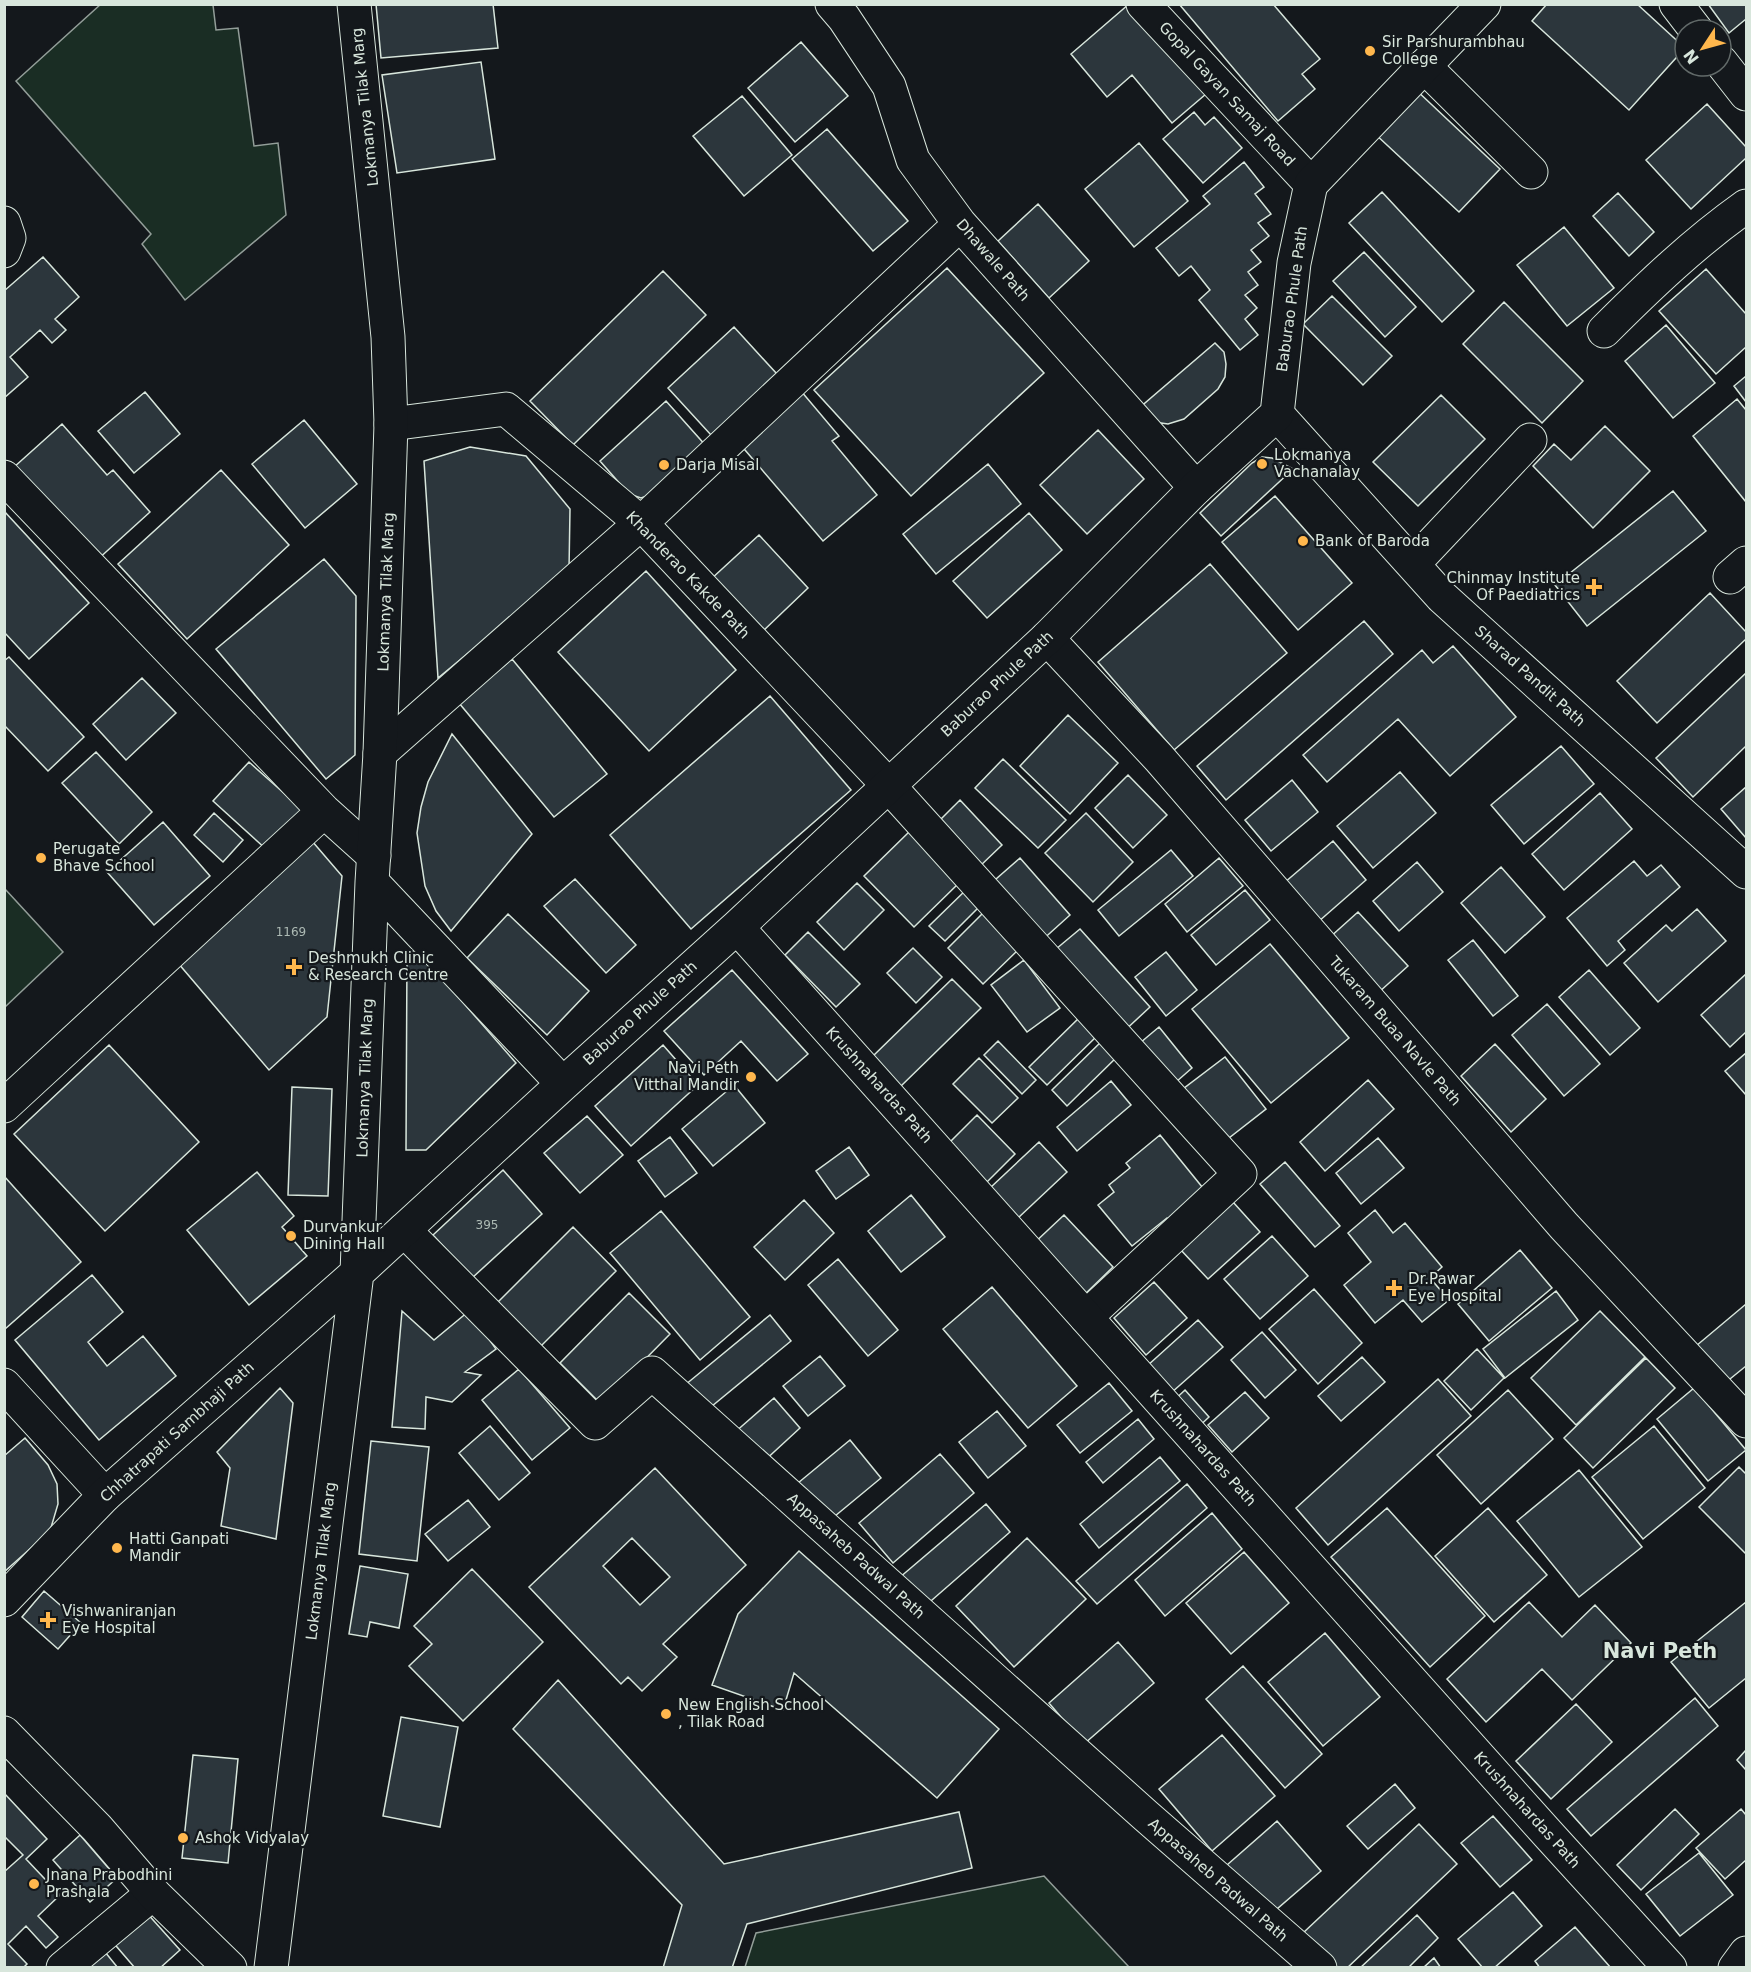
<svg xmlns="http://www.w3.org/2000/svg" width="1751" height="1972" font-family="'DejaVu Sans',sans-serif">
<rect width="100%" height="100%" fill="#14181c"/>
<path fill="#1a2d24" stroke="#939e99" stroke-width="1.5" d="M101,4L213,5L216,30L238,28L254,146L278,143L286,215L185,300L142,244L151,234L16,81Z
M5,889L63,952L5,1007Z
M1044,1876L1129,1967H745L756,1933Z"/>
<path fill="#2c363c" stroke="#d8e6dc" stroke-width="1.5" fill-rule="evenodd" d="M376,4H493L498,48L381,58Z
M1129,4L1206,94L1172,123L1132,75L1107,97L1071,54Z
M1179,4H1273L1320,59L1302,74L1315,89L1278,121Z
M1547,4H1637L1685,48L1629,110L1532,21Z
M1708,4H1746V19L1729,33Z
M801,42L848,96L795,142L748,88Z
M481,62L495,159L397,173L382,75Z
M1414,88L1500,169L1459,212L1373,132Z
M742,96L792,155L744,196L693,136Z
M1707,104L1746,147V158L1691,209L1646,160Z
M1194,112L1205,125L1214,117L1242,148L1203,183L1163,139Z
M827,129L908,221L873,251L792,159Z
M1139,143L1188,201L1134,247L1085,189Z
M1244,162L1264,187L1255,194L1271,214L1258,223L1269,236L1251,250L1261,262L1248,272L1258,285L1245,295L1257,308L1245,319L1258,335L1240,350L1199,300L1210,290L1191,266L1179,276L1156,248L1210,204L1203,196Z
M1382,192L1474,291L1442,322L1349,223Z
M1618,193L1654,232L1629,256L1593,216Z
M1038,204L1089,261L1049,298L998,241Z
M1564,227L1614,288L1567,326L1517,265Z
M1364,252L1416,307L1385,337L1333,281Z
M43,257L79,297L55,319L66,330L52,343L40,330L10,357L28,377L4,398V291Z
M947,268L1044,373L911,496L814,390Z
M1706,269L1746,314V347L1716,374L1659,311Z
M663,271L706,315L573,445L530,401Z
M1332,296L1392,356L1363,385L1303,324Z
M1504,302L1583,381L1542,423L1463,344Z
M1666,325L1715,383L1673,418L1625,361Z
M734,327L777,374L711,435L668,388Z
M1215,343L1224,352L1226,364L1225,377L1218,389L1184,419L1168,424L1154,422L1138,409Z
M1746,376V402L1734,386Z
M801,391L839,436L832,441L877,495L823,541L739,443Z
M145,392L180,434L134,473L98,431Z
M1441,395L1485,439L1418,506L1373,462Z
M1737,399L1746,410V502L1693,436Z
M666,401L707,447L653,494L641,498L629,494L600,461Z
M304,420L357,484L305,528L252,464Z
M62,424L107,475L113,470L150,512L96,561L13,468Z
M1605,426L1650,471L1593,528L1533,466L1554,444L1571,460Z
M1098,430L1144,479L1087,534L1040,485Z
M470,447L526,456L570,509L569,570L438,678L424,461Z
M1262,457L1272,458L1293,469L1221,536L1200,513L1252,463Z
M988,464L1021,504L936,574L903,534Z
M221,470L289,545L187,639L118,564Z
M1673,491L1706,531L1587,626L1555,585Z
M1275,496L1352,583L1298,630L1222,542Z
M4,511L89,603L29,659L4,632Z
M1029,513L1062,550L987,618L953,581Z
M759,535L808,588L760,634L710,580Z
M324,559L356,596L355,755L326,779L216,649Z
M1210,564L1287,653L1174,750L1098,662Z
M646,571L736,670L649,751L558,652Z
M1710,593L1746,632V639L1657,723L1617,681Z
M1364,621L1393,654L1226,800L1197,766Z
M1453,646L1516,717L1450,776L1398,719L1327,782L1303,755L1422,650L1433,663Z
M9,657L84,737L48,771L4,725V661Z
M512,659L607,774L554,817L459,703Z
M1746,673V746L1693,797L1656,758Z
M142,678L176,713L126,760L93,724Z
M770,696L851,790L691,929L610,835Z
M1068,715L1118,763L1070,814L1020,766Z
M452,734L532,834L451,931L436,911L425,886L417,833L421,807L428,782Z
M1561,746L1594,784L1524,844L1491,805Z
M96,752L152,812L119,844L62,783Z
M1003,759L1066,820L1038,848L975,788Z
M249,762L303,810L267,850L213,801Z
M1400,772L1436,813L1373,868L1337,826Z
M1128,775L1167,815L1133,848L1095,808Z
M1292,780L1318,812L1271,851L1245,820Z
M1746,787V838L1721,809Z
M1600,793L1632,829L1564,890L1532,854Z
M960,800L1002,845L978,868L937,823Z
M214,813L243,840L223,862L194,835Z
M1086,813L1133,862L1093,902L1045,853Z
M163,822L210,876L154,925L107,872Z
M910,831L960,882L914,927L864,876Z
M312,841L342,876L327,1017L269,1070L178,963Z
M1333,841L1366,880L1318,922L1284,883Z
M1171,850L1193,876L1119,936L1098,910Z
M1020,858L1070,915L1039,943L988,886Z
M1219,858L1243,886L1187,932L1165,904Z
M1634,861L1647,876L1661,865L1680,887L1618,941L1625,950L1607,966L1567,918Z
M1417,862L1443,892L1399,931L1373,901Z
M1501,867L1545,917L1505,953L1461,903Z
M575,879L636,945L606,973L544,906Z
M857,883L884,910L844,950L817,922Z
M970,886L985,901L945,941L929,926Z
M1245,890L1270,920L1216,965L1191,935Z
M1697,909L1726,941L1658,1002L1624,963L1666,925L1672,931Z
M1358,912L1408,966L1378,993L1329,938Z
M983,913L1019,949L983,984L948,948Z
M508,914L589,991L547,1035L467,958Z
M1080,929L1150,1007L1121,1034L1050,954Z
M808,932L860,984L836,1007L785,955Z
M1473,940L1518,996L1493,1016L1448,960Z
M1270,944L1349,1038L1271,1103L1192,1009Z
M913,948L942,977L916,1003L887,973Z
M407,951H418L516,1063L426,1150H406Z
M1166,952L1197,990L1166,1016L1135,977Z
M1024,960L1060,1008L1027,1032L991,985Z
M732,970L808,1054L777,1081L741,1041L704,1075L664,1031Z
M1589,970L1640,1028L1610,1055L1559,997Z
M1746,974V1032L1730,1047L1701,1015Z
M952,979L981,1008L901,1086L872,1057Z
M1547,1004L1600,1064L1564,1096L1512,1035Z
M1082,1015L1100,1033L1047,1085L1029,1067Z
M1159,1027L1192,1068L1168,1089L1134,1048Z
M1106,1037L1122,1052L1067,1106L1052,1090Z
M998,1041L1036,1080L1022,1094L984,1055Z
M1495,1044L1546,1099L1511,1132L1461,1076Z
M109,1045L199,1142L105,1231L14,1134Z
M663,1045L698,1085L631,1146L595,1106Z
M1746,1053V1095L1725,1071Z
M1225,1057L1266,1109L1220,1145L1179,1092Z
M979,1058L1018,1098L992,1123L953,1084Z
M1368,1080L1394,1109L1325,1171L1300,1142Z
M1111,1081L1131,1105L1077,1151L1057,1127Z
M734,1085L765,1123L713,1166L682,1129Z
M292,1087L332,1089L328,1196L288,1195Z
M977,1115L1015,1154L987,1182L949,1143Z
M587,1116L623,1155L580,1193L544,1153Z
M1160,1135L1207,1193L1171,1223L1167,1218L1132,1246L1098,1205L1114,1192L1109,1185L1130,1168L1126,1163Z
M670,1137L697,1173L665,1197L638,1161Z
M1378,1138L1404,1168L1361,1204L1336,1173Z
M1039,1142L1067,1172L1018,1218L990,1188Z
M849,1147L869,1175L836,1199L816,1171Z
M1285,1162L1340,1226L1315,1247L1260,1184Z
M503,1170L542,1214L472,1278L433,1235Z
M257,1172L294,1216L282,1227L307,1256L249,1305L187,1230Z
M4,1176L81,1262L5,1329H4Z
M911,1195L945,1237L901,1272L868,1231Z
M804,1200L834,1233L785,1280L754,1247Z
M1233,1202L1260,1232L1208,1279L1180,1249Z
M1375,1210L1393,1233L1405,1223L1442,1267L1430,1278L1449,1300L1422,1322L1403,1300L1375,1323L1344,1285L1371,1262L1348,1233Z
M661,1211L750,1317L700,1360L610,1253Z
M1064,1215L1113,1267L1081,1298L1031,1246Z
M573,1227L616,1271L537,1350L494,1306Z
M1272,1236L1308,1276L1260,1319L1224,1279Z
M1520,1250L1552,1288L1489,1341L1458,1304Z
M838,1259L898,1330L868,1356L808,1285Z
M92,1275L123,1312L88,1342L107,1366L143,1336L176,1376L99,1440L15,1340Z
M1154,1282L1187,1318L1146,1355L1114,1318Z
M992,1287L1077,1386L1028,1428L943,1329Z
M1314,1289L1362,1343L1318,1384L1269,1329Z
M1556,1291L1578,1320L1505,1378L1483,1349Z
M629,1293L670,1334L601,1404L560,1363Z
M1746,1304V1366L1725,1383L1696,1346Z
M402,1311L434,1340L469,1311L496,1349L465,1372L481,1375L452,1402L426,1397L425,1429L392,1427Z
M1600,1311L1645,1357L1576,1425L1531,1378Z
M770,1315L791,1341L706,1411L685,1385Z
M1198,1320L1223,1347L1171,1393L1147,1366Z
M1262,1332L1296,1370L1265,1398L1231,1360Z
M1477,1349L1504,1378L1471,1410L1444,1381Z
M820,1356L845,1386L808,1416L783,1386Z
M1362,1357L1385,1382L1341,1421L1318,1396Z
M1646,1358L1675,1388L1593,1468L1564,1438Z
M519,1369L570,1428L532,1460L482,1400Z
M1438,1379L1471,1416L1328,1545L1296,1508Z
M1109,1383L1132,1411L1080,1453L1057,1425Z
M280,1388L293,1403L276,1539L221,1526L230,1468L217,1452Z
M1694,1388L1746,1450L1708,1481L1657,1419Z
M1185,1390L1209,1417L1193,1432L1169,1405Z
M1508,1390L1553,1439L1481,1504L1437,1455Z
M1245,1392L1269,1418L1232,1452L1208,1425Z
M774,1398L800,1428L761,1464L734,1433Z
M997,1411L1026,1446L988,1478L959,1442Z
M1138,1419L1154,1439L1103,1483L1086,1462Z
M490,1426L530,1473L499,1500L459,1453Z
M1654,1426L1705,1488L1643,1539L1592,1477Z
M25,1438L48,1465L57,1484L58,1504L50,1531L4,1572V1456Z
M850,1440L881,1478L829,1521L798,1483Z
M371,1441L429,1447L417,1561L359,1554Z
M940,1454L974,1493L893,1563L859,1523Z
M1160,1457L1180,1481L1099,1548L1080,1524Z
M1739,1467L1746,1474V1554L1699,1507Z
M655,1468L746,1565L663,1644L677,1657L642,1691L628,1677L621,1684L529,1587ZM632,1538L670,1577L640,1605L603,1566Z
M1579,1470L1642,1547L1579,1597L1517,1521Z
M1187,1484L1207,1508L1097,1604L1076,1581Z
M468,1500L490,1527L448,1561L425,1534Z
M986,1504L1010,1532L924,1607L899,1578Z
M1387,1508L1485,1616L1430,1667L1331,1557Z
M1488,1508L1547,1575L1494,1622L1435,1556Z
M1212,1513L1242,1549L1165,1616L1135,1580Z
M1027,1538L1086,1599L1014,1667L956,1606Z
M799,1551L999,1729L937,1798L794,1673L783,1710L712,1685L738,1614Z
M1244,1552L1289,1603L1231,1654L1186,1603Z
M360,1566L408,1574L399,1628L370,1622L367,1637L349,1634Z
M472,1569L543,1642L463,1721L409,1666L432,1644L414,1626Z
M44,1591L81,1623L58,1649L22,1617Z
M1529,1602L1562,1637L1595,1605L1631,1643L1572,1700L1542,1669L1486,1722L1447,1679Z
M1746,1602V1678L1709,1708L1671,1662Z
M1325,1633L1380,1697L1323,1746L1268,1682Z
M1118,1642L1154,1683L1084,1744L1049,1703Z
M1243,1666L1322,1754L1285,1788L1206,1699Z
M558,1680L724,1864L959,1812L972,1868L747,1924L732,1968H663L682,1905L513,1729Z
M1695,1698L1718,1726L1591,1836L1567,1809Z
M1576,1704L1612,1742L1551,1799L1516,1761Z
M401,1717L458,1727L440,1827L383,1816Z
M1222,1735L1275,1796L1212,1851L1159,1789Z
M1746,1750V1770L1737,1760Z
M193,1755L238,1759L228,1863L182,1858Z
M1395,1784L1415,1808L1368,1849L1347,1826Z
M4,1793L47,1839L26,1859L60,1895L38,1916L58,1937L46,1948L26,1926L8,1944L27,1964L23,1968H4V1872L23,1855L4,1836Z
M1675,1809L1699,1834L1641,1890L1617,1865Z
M1741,1809L1746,1815V1860L1725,1879L1696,1848Z
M1493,1816L1532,1860L1500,1887L1461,1843Z
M1277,1821L1321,1871L1270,1915L1227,1865Z
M1419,1824L1457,1864L1347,1968H1336L1303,1933Z
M80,1835L117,1878L90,1902L53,1860Z
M1699,1853L1733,1895L1680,1936L1646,1894Z
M1513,1892L1542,1926L1494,1968H1483L1458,1939Z
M145,1911L180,1950L160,1968H135L111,1940Z
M1417,1915L1438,1938L1408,1968H1360Z
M1575,1927L1611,1968H1540L1535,1961Z
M101,1947L118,1968H77Z
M1434,1958L1441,1968H1423Z"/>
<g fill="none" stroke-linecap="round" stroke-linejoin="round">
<g stroke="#d8e6dc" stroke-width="35">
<path id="street" d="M832,4L844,18L889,86L913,160L960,224L1196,488
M1143,4L1311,184
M1676,4L1696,30
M1721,62L1746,94
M1424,66L1531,172
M4,223L9,238L4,251
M1604,331C1649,286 1694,243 1746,206
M1277,414L1442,597L1746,872
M391,424L506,409L641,523L888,785L1240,1174L1086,1317
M4,477L324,811L374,856
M1413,564L1530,440
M1730,577L1746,563
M1047,638L1159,758L1564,1226L1746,1421
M380,753L641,523L960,224
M4,1106L324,811
M404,1230L595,1423L652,1373L1145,1815L1320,1968
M4,1385L105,1495
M63,1968L153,1893"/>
</g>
<g stroke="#d8e6dc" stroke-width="35">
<path id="secondary" d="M372,882L563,1084
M737,927L1548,1834L1670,1968
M4,1600L105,1495L357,1273L563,1084L737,927L1047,638L1196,488L1277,414L1294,263L1311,184L1484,4
M4,1733L97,1828L153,1893L230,1968
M271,1968L357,1273L372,882L380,753L391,424L388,337L354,4"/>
</g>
<g stroke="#d8e6dc" stroke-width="35">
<path id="primary" d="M1735,1968L1746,1953"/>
</g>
<use href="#street" stroke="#14181c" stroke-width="33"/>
<use href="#secondary" stroke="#14181c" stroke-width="33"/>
<use href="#primary" stroke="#14181c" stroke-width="33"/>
</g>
<g fill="#ffb74d" stroke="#14181c" stroke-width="2">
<circle cx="1370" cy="51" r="6"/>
<circle cx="1262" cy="464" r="6"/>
<circle cx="664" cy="465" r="6"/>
<circle cx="1303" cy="541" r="6"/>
<path d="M1591 578h6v6h6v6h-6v6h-6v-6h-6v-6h6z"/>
<circle cx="41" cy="858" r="6"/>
<path d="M291 958h6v6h6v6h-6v6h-6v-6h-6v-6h6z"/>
<circle cx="751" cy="1077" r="6"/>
<circle cx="291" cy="1236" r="6"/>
<path d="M1391 1279h6v6h6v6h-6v6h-6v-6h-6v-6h6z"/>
<circle cx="117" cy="1548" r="6"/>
<path d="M45 1611h6v6h6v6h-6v6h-6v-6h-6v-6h6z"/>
<circle cx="666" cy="1714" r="6"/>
<circle cx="183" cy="1838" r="6"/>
<circle cx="34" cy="1884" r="6"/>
</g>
<g text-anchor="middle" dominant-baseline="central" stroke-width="4.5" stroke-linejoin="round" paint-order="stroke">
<g font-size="12" fill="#adbab4">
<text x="291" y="932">1169</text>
<text x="487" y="1225">395</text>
</g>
<g font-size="15" fill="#d8e6dc" stroke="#14181c" text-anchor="start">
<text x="1382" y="42">Sir Parshurambhau<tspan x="1382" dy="17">College</tspan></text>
<text x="1274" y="455">Lokmanya<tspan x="1274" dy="17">Vachanalay</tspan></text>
<text x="676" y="465">Darja Misal</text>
<text x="1315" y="541">Bank of Baroda</text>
<text x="1580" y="578" text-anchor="end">Chinmay Institute<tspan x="1580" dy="17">Of Paediatrics</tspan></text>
<text x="53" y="849">Perugate<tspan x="53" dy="17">Bhave School</tspan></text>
<text x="308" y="958">Deshmukh Clinic<tspan x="308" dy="17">&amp; Research Centre</tspan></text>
<text x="739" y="1068" text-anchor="end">Navi Peth<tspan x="739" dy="17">Vitthal Mandir</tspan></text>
<text x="303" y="1227">Durvankur<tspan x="303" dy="17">Dining Hall</tspan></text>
<text x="1408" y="1279">Dr.Pawar<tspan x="1408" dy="17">Eye Hospital</tspan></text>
<text x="129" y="1539">Hatti Ganpati<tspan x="129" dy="17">Mandir</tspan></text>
<text x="62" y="1611">Vishwaniranjan<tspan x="62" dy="17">Eye Hospital</tspan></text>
<text x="678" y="1705">New English School<tspan x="678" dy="17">, Tilak Road</tspan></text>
<text x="195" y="1838">Ashok Vidyalay</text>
<text x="46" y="1875">Jnana Prabodhini<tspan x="46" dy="17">Prashala</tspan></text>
</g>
<g font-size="15" fill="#d8e6dc" stroke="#14181c">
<text transform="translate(1227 94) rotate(47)">Gopal Gayan Samaj Road</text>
<text transform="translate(365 107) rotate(-96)">Lokmanya Tilak Marg</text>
<text transform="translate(993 260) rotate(49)">Dhawale Path</text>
<text transform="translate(1292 299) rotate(-82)">Baburao Phule Path</text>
<text transform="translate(688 575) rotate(46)">Khanderao Kakde Path</text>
<text transform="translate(386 592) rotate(-88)">Lokmanya Tilak Marg</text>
<text transform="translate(1530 676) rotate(42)">Sharad Pandit Path</text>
<text transform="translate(997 684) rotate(-43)">Baburao Phule Path</text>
<text transform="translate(640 1013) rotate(-42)">Baburao Phule Path</text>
<text transform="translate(1395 1031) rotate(49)">Tukaram Buaa Navle Path</text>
<text transform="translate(365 1078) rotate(-88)">Lokmanya Tilak Marg</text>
<text transform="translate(879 1085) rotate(48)">Krushnahardas Path</text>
<text transform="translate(177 1432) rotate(-42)">Chhatrapati Sambhaji Path</text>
<text transform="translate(1203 1448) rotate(48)">Krushnahardas Path</text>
<text transform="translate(856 1556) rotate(42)">Appasaheb Padwal Path</text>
<text transform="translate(321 1561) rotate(-83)">Lokmanya Tilak Marg</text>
<text transform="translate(1527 1810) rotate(48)">Krushnahardas Path</text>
<text transform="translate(1218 1880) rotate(41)">Appasaheb Padwal Path</text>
</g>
<g font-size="21" font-weight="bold" fill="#d8e6dc" stroke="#14181c">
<text x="1660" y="1651">Navi Peth</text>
</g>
</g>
<rect width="1751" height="1972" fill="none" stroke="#d8e6dc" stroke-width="12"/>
<g transform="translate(1703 48) rotate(234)"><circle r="28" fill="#14181c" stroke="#626a69" stroke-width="1.5"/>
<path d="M0-4.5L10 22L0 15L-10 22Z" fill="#ffb74d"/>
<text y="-9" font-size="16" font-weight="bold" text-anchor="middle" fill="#d8e6dc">N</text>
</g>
</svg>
